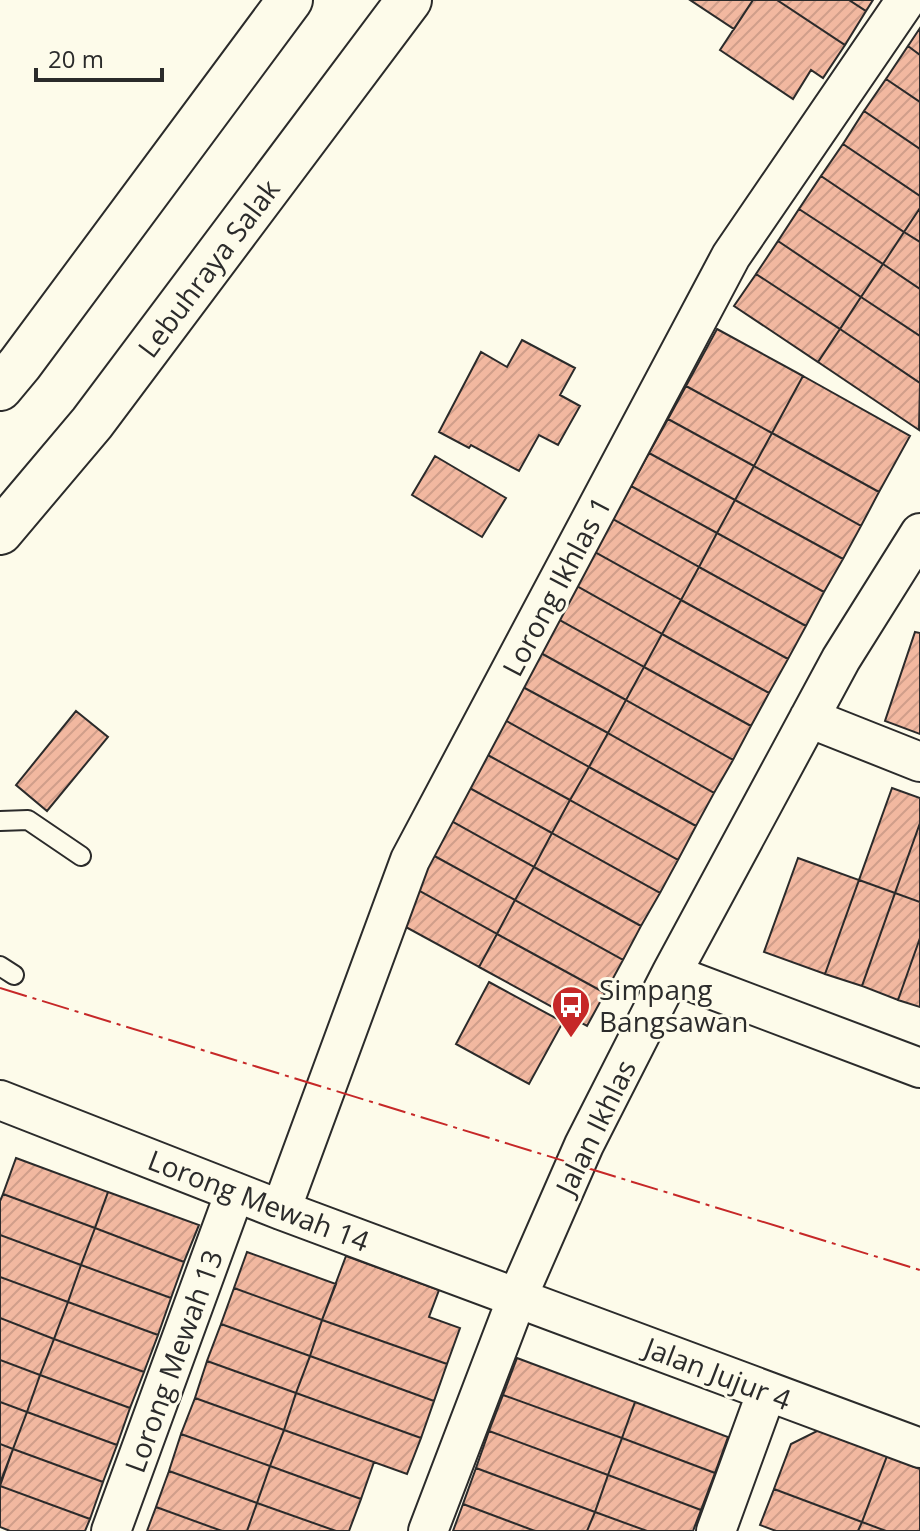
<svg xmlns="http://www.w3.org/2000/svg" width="920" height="1531" font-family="'Open Sans',sans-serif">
<defs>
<pattern id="building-hatch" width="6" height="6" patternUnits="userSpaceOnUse" patternTransform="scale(2)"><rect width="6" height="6" fill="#f2b8a0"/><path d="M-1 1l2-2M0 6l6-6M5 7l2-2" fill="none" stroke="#d09e8a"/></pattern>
</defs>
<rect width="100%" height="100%" fill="#fdfbea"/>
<path fill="url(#building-hatch)" stroke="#2b2b2b" stroke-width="2" d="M690,0H753L734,29Z
M753,0H777L845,45L823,78L811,70L793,99L720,50Z
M777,0H849L866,11L845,45Z
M849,0H873L866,11Z
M920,28V55L908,46Z
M908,46L920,55V102L886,79Z
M886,79L920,102V149L864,111Z
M864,111L920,149V196L843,144Z
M843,144L920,196V208L904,232L821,176Z
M821,176L904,232L883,264L799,209Z
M920,208V242L904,232Z
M799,209L883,264L861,297L778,241Z
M904,232L920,242V289L883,264Z
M778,241L861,297L840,329L756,274Z
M883,264L920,289V336L861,297Z
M756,274L840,329L818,362L734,306Z
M861,297L920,336V383L840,329Z
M717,329L803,376L772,433L686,386Z
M840,329L920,383L919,430L818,362Z
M522,340L575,368L560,395L580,406L558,445L539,435L519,471L471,445L469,448L439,432L481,352L507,367Z
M803,376L910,436L879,492L772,433Z
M686,386L772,433L754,466L668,419Z
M668,419L754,466L735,500L649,453Z
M772,433L879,492L861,526L754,466Z
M649,453L735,500L717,533L631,486Z
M435,456L506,498L482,537L412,495Z
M754,466L861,526L843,559L735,500Z
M631,486L717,533L699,567L613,519Z
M735,500L843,559L824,592L717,533Z
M613,519L699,567L681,600L595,552Z
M717,533L824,592L806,626L699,567Z
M595,552L681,600L662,634L577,586Z
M699,567L806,626L788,659L681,600Z
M577,586L662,634L644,667L558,619Z
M681,600L788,659L769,693L662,634Z
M558,619L644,667L626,700L539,652Z
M915,632L920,633V734L885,721Z
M662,634L769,693L751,726L644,667Z
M539,652L626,700L608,733L521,686Z
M644,667L751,726L733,760L626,700Z
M521,686L608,733L589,767L503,719Z
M626,700L733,760L714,793L608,733Z
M76,711L108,737L47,811L16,785Z
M503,719L589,767L570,800L484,753Z
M608,733L714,793L696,826L589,767Z
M484,753L570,800L552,833L466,786Z
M589,767L696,826L678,860L570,800Z
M466,786L552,833L534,867L448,819Z
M892,788L920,798V823L895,893L859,880Z
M570,800L678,860L660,893L552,833Z
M448,819L534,867L515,900L429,853Z
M920,823V902L895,893Z
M552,833L660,893L641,926L534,867Z
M429,853L515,900L497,934L411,886Z
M798,858L859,880L825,974L764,952Z
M534,867L641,926L623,960L515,900Z
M859,880L895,893L862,986L825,974Z
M411,886L497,934L479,967L393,920Z
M895,893L920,902V938L898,1000L862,986Z
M515,900L623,960L605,993L497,934Z
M497,934L605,993L587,1026L479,967Z
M920,938V1007L898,1000Z
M489,982L563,1022L529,1084L456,1044Z
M16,1158L108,1192L95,1228L3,1194Z
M108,1192L199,1225L184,1262L95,1228Z
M3,1194L95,1228L81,1265L0,1235V1201Z
M95,1228L184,1262L171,1298L81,1265Z
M0,1235L81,1265L68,1302L0,1277Z
M247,1252L336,1284L322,1320L234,1288Z
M346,1256L439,1290L429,1317L460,1328L447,1364L322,1320Z
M81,1265L171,1298L158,1335L68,1302Z
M0,1277L68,1302L54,1339L0,1318Z
M234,1288L322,1320L310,1356L221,1324Z
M68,1302L158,1335L144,1372L54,1339Z
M0,1318L54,1339L40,1375L0,1360Z
M322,1320L447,1364L434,1401L310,1356Z
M221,1324L310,1356L296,1393L207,1361Z
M54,1339L144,1372L130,1408L40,1375Z
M310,1356L434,1401L421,1438L296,1393Z
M517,1358L635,1402L622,1438L503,1395Z
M0,1360L40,1375L27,1412L0,1402Z
M207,1361L296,1393L284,1430L195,1398Z
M40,1375L130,1408L117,1445L27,1412Z
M296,1393L421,1438L407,1474L284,1430Z
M503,1395L622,1438L608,1475L489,1431Z
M195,1398L284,1430L270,1466L181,1434Z
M0,1402L27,1412L13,1449L0,1444Z
M635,1402L728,1437L715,1473L622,1438Z
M27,1412L117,1445L103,1482L13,1449Z
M284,1430L374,1462L361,1499L270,1466Z
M819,1430L887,1456L862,1522L774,1489L791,1444Z
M489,1431L608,1475L595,1512L476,1468Z
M181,1434L270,1466L257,1503L169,1471Z
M622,1438L715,1473L701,1510L608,1475Z
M0,1444L13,1449L0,1483Z
M13,1449L103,1482L90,1519L0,1486Z
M887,1456L920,1469V1531H886L862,1522Z
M270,1466L361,1499L349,1531H336L257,1503Z
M476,1468L595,1512L587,1531H535L463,1504Z
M169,1471L257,1503L247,1531H222L156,1507Z
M608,1475L701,1510L693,1531H647L595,1512Z
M0,1486L90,1519L85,1531H10L0,1527Z
M774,1489L862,1522L858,1531H776L760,1525Z
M257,1503L336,1531H247Z
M463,1504L535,1531H453Z
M156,1507L222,1531H147Z
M595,1512L647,1531H587Z
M862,1522L886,1531H858Z"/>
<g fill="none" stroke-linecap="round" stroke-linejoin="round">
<g stroke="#2b2b2b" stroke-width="22">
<path id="service" d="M0,821L28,820L81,856
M0,966L14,975"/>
</g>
<g stroke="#2b2b2b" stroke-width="42">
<path id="minor" d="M809,718L920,762
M671,974L920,1068
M0,1100L281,1210L920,1448
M281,1210L410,860L731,256L906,0
M111,1531L235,1192
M428,1531L517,1298L584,1145L671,974L841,659L920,533
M716,1531L767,1391"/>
</g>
<g stroke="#2b2b2b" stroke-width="48">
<path id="trunk" d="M0,388L20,364L290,0
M0,532L92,423L409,0"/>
</g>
<use href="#service" stroke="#fdfbea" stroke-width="18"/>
<use href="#minor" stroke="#fdfbea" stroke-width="38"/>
<use href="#trunk" stroke="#fdfbea" stroke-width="44"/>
<path stroke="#c62828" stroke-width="2" stroke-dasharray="28 6 4 6" stroke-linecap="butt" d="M0,988L920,1270"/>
</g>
<defs>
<g id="bus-pin" transform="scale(2)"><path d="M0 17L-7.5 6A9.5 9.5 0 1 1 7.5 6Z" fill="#c62828" stroke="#fdfbea"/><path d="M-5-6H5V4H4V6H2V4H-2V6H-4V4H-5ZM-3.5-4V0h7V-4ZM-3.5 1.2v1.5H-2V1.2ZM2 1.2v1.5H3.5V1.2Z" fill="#fff"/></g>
</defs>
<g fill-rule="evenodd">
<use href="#bus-pin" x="571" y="1005"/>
</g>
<g text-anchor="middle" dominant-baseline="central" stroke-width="6" stroke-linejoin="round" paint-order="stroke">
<g font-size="28" fill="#2b2b2b" stroke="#fdfbea">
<text transform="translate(208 268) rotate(-53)">Lebuhraya Salak</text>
<text transform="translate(556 586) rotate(-62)">Lorong Ikhlas 1</text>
<text transform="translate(595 1127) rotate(-64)">Jalan Ikhlas</text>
<text transform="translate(259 1200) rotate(21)">Lorong Mewah 14</text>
<text transform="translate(173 1361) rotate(-70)">Lorong Mewah 13</text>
<text transform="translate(718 1373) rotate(21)">Jalan Jujur 4</text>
</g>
<g font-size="28" fill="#2b2b2b" stroke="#fdfbea" text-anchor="start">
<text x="599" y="989">Simpang<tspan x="599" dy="32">Bangsawan</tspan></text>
</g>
</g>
<path d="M36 68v12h126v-12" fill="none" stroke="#2b2b2b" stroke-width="4"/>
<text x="48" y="68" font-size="24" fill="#2b2b2b" stroke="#fdfbea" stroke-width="6" paint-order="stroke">20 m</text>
</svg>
